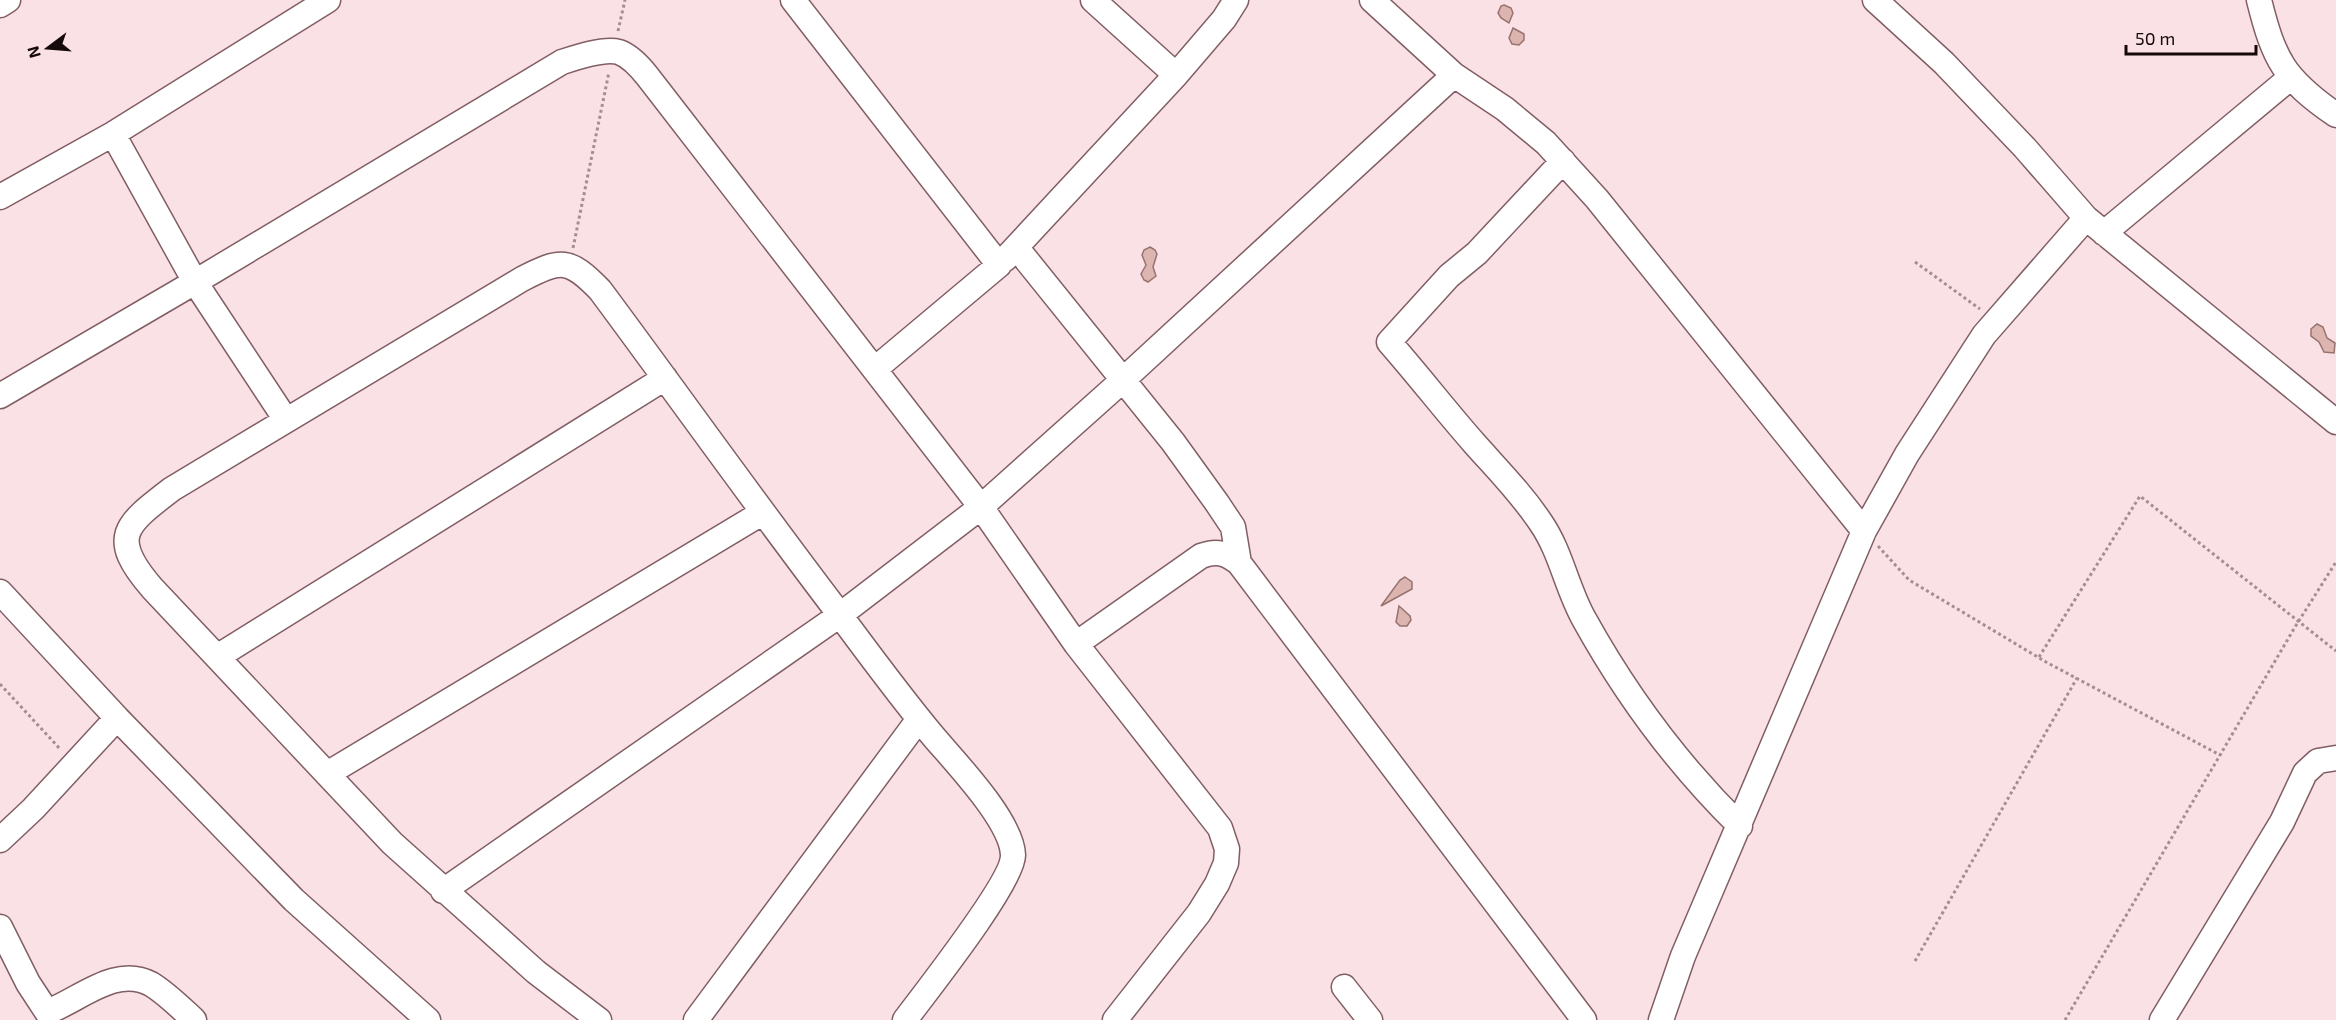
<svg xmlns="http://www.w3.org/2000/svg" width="2336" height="1020" font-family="'Exo 2',sans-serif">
<rect width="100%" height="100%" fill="#fae1e5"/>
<path fill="#ddb5b0" stroke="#97736e" stroke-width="1.5" d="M1504,5L1511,8L1513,13L1509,23L1501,18L1498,13L1501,6Z
M1513,28L1524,34V40L1519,45L1512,44L1509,38Z
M1150,247L1155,250L1157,254L1153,267L1156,276L1148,282L1144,280L1141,274L1146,265L1142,255L1144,250Z
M2317,324L2323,327L2327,338L2335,343L2334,353L2324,352L2319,342L2311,336V329Z
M1405,577L1412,582V589L1381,606L1400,580Z
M1399,606L1410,616L1411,620L1407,626H1400L1396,622Z"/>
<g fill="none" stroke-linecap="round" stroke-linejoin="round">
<g stroke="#815e64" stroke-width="27">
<path id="minor" d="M793,0L999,265L875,369
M1372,0L1454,75L1505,109L1546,143L1597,199L1864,531
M1875,0L1944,63L2025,148L2086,218L2336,422
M2259,0C2274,60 2284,79 2336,115
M0,5L8,0
M1176,75L1224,19L1236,0
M113,134L195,282L286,420
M1563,161L1477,253L1449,276L1389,342C1418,375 1445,410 1474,443C1497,469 1522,494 1541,523C1561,552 1567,589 1584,619C1626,695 1678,765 1740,826
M0,197L113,134L328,0
M2104,233L2290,78
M1016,247L1173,442L1217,503L1233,527L1239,563
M1005,259L1176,75L1093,0
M0,396L195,282L562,62C577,57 604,48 619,52C630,56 641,68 648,77L981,507L1076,644L1220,828L1227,849L1226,863L1217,884L1199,913L1115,1020
M0,592L117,718L294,900L428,1020
M1076,644L1201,556C1217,550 1226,553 1239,563L1584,1020
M217,657L665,378
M327,774L762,513
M0,840L33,809L117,718
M443,891L840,615L981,507L1123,380L1454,75
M0,927L28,983L47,1012C80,1000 115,965 151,984C166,993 181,1008 194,1020
M1344,987L1370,1020
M599,1020L536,972L392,843L152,588C108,537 125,525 172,489L522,279C561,259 569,258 600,290C678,395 754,502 834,607C866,650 898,694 933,736C955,762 1012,821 1013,855C1014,881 925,993 905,1020
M696,1020L919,719
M1661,1020L1683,956L1864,531L1907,454L1984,335L2086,218
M2162,1020L2282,822L2305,773L2318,761L2336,758"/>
</g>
<path stroke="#a38f92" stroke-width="3" stroke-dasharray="3 3" stroke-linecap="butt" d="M618,31L625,0
M573,248L609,72
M1915,262L1980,309
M1878,546L1909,580L2046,662L2220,755
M2039,657L2140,496L2336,651
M0,684L61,750
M1915,961L2077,678
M2065,1020L2295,627L2336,562"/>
<use href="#minor" stroke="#fff" stroke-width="24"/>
</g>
<g transform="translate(48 48) rotate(254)" stroke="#fae1e5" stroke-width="4.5" paint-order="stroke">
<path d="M0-4.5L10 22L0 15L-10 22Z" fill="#16090b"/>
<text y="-9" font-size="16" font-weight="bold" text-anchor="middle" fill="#16090b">N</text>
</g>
<path d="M2126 45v9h130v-9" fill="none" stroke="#16090b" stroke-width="3"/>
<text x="2135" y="45" font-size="18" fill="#16090b" stroke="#fae1e5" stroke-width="4.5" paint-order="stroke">50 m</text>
</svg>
